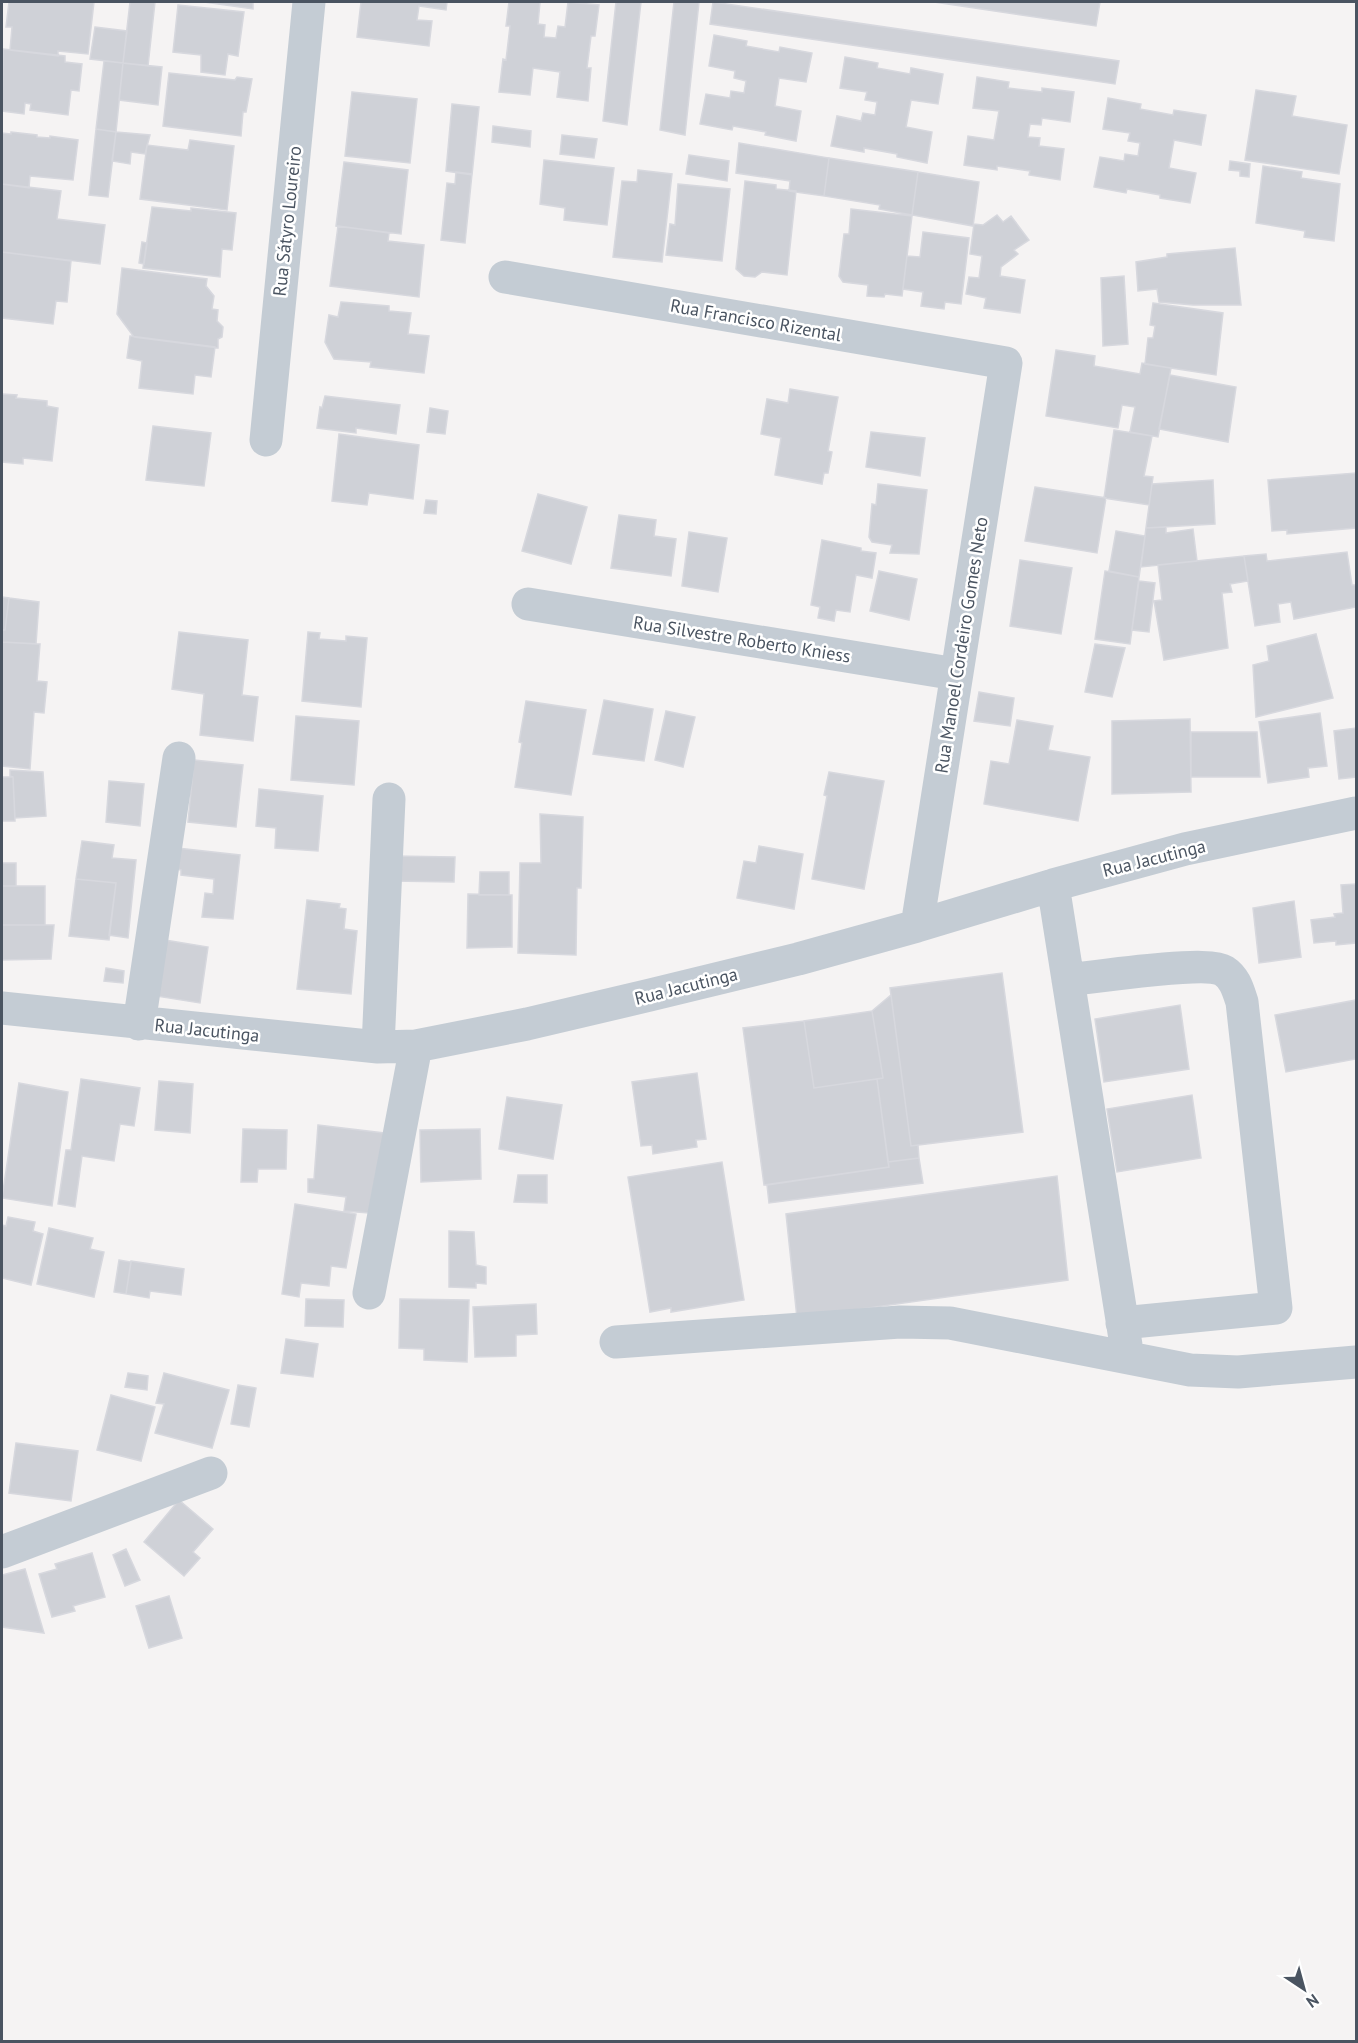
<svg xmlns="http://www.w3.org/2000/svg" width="1358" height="2043" font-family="'PT Sans',sans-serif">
<rect width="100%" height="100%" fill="#f5f3f3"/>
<path fill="#cfd1d7" stroke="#d7d8de" stroke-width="1.5" d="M9,2H94L88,54L58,51V56L10,50L12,27H6Z
M130,2H155L148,66L123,63Z
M204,2H253V9Z
M361,2H447L446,10L419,6L417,20L432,21L429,46L357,37Z
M509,2H540L538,24L545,25L544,37L556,38L558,26L565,27L568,2L599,5L595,36H591L587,68H591L588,101L557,97L560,72L533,68L530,95L499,92L503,59L506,60L510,26H506Z
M616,2H641L627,125L603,121Z
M674,2H699L685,135L660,130Z
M713,2L1119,61L1115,84L710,24Z
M934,2H1100L1096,26Z
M178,5L244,12L238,56L228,54L225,75L201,72V55L173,52Z
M95,27L127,31L123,63L90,59Z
M714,35L747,41L746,46L779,52L780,47L812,53L806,82L779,78L775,106L801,111L796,141L765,135L766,132L733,126L732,130L700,124L706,94L730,98L731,91L744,93L746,81L734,78L735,71L709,66Z
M3,49L65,56V62L82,64L79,91L71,90L68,115L30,110L31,104L25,103L24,114L2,111Z
M845,57L878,63L877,68L910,74L911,68L943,74L938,104L911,100L906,127L932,132L927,163L897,157V154L864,148V152L831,146L837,116L861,121L863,113L875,115L877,102L865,100L867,92L840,88Z
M104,61L123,63L116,132L96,129Z
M123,63L162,67L158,105L119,100Z
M169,73L235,80L237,77L252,79L246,112H243L241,136L163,126Z
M977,77L1009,82L1008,88L1042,92V88L1074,92L1070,122L1042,118L1041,125L1030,124L1028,137L1040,138L1039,146L1064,149L1060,180L1029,175L1030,171L997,166V170L964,165L968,136L994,140L999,111L973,108Z
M1256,90L1296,96L1292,116L1347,125L1339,174L1245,160Z
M352,92L417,99L410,163L345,156Z
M1108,98L1141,104L1140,109L1173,115L1174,110L1206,115L1201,145L1174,140L1169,168L1196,173L1190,203L1160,198V195L1127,189L1126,193L1094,187L1100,157L1124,161L1125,154L1138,156L1140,143L1128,141L1130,133L1103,129Z
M452,104L479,107L472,175L446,171Z
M493,126L531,131L530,147L492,142Z
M96,129L116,132L108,197L89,195Z
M11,132L37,135V137L50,138V136L78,140L73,180L30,176L29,188L2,184V133L11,134Z
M116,132L150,135L145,154L131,152L130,164L112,161Z
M562,135L597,139L594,158L560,154Z
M190,140L234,146L227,210L140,199L147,145L188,150Z
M739,143L829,158L824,196L789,191L790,181L736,173Z
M689,155L729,161L727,181L686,174Z
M829,158L918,172L912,215L879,209L880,205L824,196Z
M544,160L614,168L607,225L564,220L565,208L540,204Z
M1230,161L1250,164L1249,177L1240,176V171L1229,170Z
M344,162L408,170L401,234L336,226Z
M1263,166L1302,172L1301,178L1340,184L1334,241L1304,237L1305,231L1256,223Z
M638,170L672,174L662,262L613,257L622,181L637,182Z
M456,172L472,174L465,243L441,240L447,183L455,184Z
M918,172L979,182L973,226L912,215Z
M745,181L776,185V189L796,191L787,275L762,272L755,277L744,276L736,269Z
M2,184L61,191L57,219L105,225L100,264L2,252Z
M678,184L730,189L722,261L666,255L670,224L675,225Z
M152,207L191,211V208L236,213L232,250L222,249L220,277L143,268Z
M851,209L912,216L902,296L885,294L884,297L867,296L868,285L843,282L839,276L844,234H849Z
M997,215L1003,222L1011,216L1029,240L1014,250L1018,254L1001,267L1000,276L1025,280L1020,313L984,308L986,298L966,294L969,277L979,278L982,256L970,254L974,224L983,225Z
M338,226L389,233L388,241L424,245L419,297L330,286Z
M923,232L969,238L961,304L945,302L944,309L921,306L923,292L903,289L907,256L920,257Z
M142,242L147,243L144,264L139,263Z
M1235,248L1241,305H1193L1159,302L1157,289L1138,291L1136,262L1167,257V254Z
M2,252L71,261L67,302L56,301L53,324L2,318Z
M122,268L207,279L206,286L214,296L212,309L218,310L217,321L223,327L222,337L218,339V348L134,337L117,314Z
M1124,276L1128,344L1103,346L1101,278Z
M341,302L389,306V311L411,313L408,334L429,336L424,373L370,367L371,362L334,359L325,342L329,315L338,317Z
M1153,303L1223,313L1216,375L1145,364L1148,338H1153L1155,326L1150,325Z
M130,336L215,347L211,377L195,375L193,394L139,388L142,361L127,358Z
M1056,350L1095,356L1094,366L1140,374L1142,363L1171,368L1158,437L1130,432L1135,407L1122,405L1118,428L1046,416Z
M1170,375L1236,387L1228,442L1159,429Z
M790,389L838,397L828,451L832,452L828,473H824L822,484L775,475L781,438L761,434L767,399L788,403Z
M2,394L17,395L16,398L47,401V406L58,408L52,461L23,458V464L2,462Z
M325,396L400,405L396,434L356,428V433L317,428L320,407L322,408Z
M430,408L448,411L445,434L427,432Z
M153,426L211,433L204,486L146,480Z
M1114,430L1152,436L1144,476L1153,477L1149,505L1104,498Z
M871,432L925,438L920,476L866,467Z
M339,434L419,445L413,499L369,493L367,505L332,501Z
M1356,473V528L1287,534V530L1272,531L1268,480Z
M1213,480L1215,524L1146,528L1152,484Z
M878,484L927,490L919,554L890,553L892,545L872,542L869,537L872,504L876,505Z
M1035,487L1106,498L1097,553L1025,541Z
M538,494L587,507L571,564L522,551Z
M426,500L437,501L436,514L424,513Z
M619,515L656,520L654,536L676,539L671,576L611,568Z
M1166,527V533L1193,529L1197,561L1141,567L1146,528Z
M1116,531L1145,536L1139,577L1109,571Z
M689,532L727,538L718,592L682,586Z
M822,540L861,548V551L876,553L872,578L856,575L850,612L836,610L834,621L818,618L820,607L811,605Z
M1347,552L1352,585H1356V607L1294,619L1291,602L1278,604L1280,622L1255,626L1244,556L1266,554L1267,561Z
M1244,556L1248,581L1230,584L1232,592L1222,593L1228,648L1164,660L1154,601L1162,600L1158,565Z
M1020,560L1072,568L1061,634L1010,626Z
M879,571L917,579L909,620L870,611Z
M1105,571L1139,577L1130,644L1095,639Z
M1139,581L1155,583L1149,632L1132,630Z
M2,597L9,598L5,630H2Z
M9,598L39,602L36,644L2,642V630H5Z
M179,632L248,640L242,695L258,697L253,741L200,735L204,694L172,689Z
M308,632L320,633L319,639L346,641V636L367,638L361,707L302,701Z
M1316,634L1333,698L1256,717L1253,665L1269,661L1267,646Z
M2,642L40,644L37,681L47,682L44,713L34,712L30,769L2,766Z
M1095,644L1125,648L1112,697L1085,692Z
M979,692L1014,698L1010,726L974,721Z
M604,700L653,709L644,761L593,754Z
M526,701L586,710L571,795L515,787L522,743L519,742Z
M666,711L695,717L683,767L655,760Z
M1320,713L1327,766L1308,768L1309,777L1268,783L1259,722Z
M296,716L359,721L354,785L291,780Z
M1190,719L1191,792L1112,794V721Z
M1017,720L1053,726L1048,750L1090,757L1078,821L984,804L991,761L1009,764Z
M1356,728V777L1339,779L1334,731Z
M1191,732H1257L1260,777H1191Z
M194,760L243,765L236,827L188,822Z
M10,770L43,772L46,816L15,818L13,777L10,776Z
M829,772L884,781L864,889L812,879L827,796L824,795Z
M2,777H13L15,821H2Z
M109,781L144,784L140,826L106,822Z
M259,789L323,796L318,851L275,848L276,828L256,826Z
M540,814L583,817L581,888H577L576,955L518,953L520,863H541Z
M82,841L114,845L112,858L136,860L128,938L109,935L116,883L76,879Z
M759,846L803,854L794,909L737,898L744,861L756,863Z
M177,848L240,855L233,919L202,917L205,893L213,894L214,879L181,875V870L175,869Z
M393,856L455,857L454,882L392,881Z
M2,863H16V886H2Z
M480,872H509V895H479Z
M76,879L116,883L109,940L69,936Z
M1356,884V943L1336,945V941L1314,943L1311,920L1335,917L1334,914L1343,913L1341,885Z
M2,886H45V925H2Z
M468,894L512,895V947L467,948Z
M307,900L340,904L339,908L346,909L344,929L357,931L351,994L297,989Z
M1294,901L1301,957L1259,963L1253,908Z
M2,925H54L51,959L2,960Z
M165,940L208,947L200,1003L156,996Z
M106,968L124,971L123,983L104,981Z
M1002,973L1023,1132L911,1146L890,988Z
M891,995L911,1146L918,1145L919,1158L888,1162L877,1079L883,1078L872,1011Z
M1356,1000V1059L1286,1072L1275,1015Z
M1180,1005L1189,1069L1104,1082L1095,1019Z
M872,1011L883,1078L814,1088L804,1021Z
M804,1021L814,1088L877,1079L889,1167L764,1185L743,1028Z
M697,1073L706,1139L696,1140L697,1147L653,1154L652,1145L641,1146L632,1082Z
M81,1079L140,1088L134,1126L120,1124L114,1161L82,1156L75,1207L58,1204L66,1150H71Z
M159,1081L193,1084L190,1133L155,1130Z
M19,1083L68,1092L52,1206L2,1198Z
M1192,1095L1201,1158L1117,1172L1107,1109Z
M507,1097L562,1105L553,1159L499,1149Z
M318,1125L384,1133L369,1213L344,1211L346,1197L308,1192V1179H314Z
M243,1129L287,1130L286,1169H258L257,1182H241Z
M480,1129L481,1179L421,1182L420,1130Z
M919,1158L923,1183L769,1203L767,1185L889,1167L888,1162Z
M722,1162L744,1300L671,1312V1308L650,1312L628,1177Z
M518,1175H547V1203L514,1202Z
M1057,1176L1068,1280L797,1318L786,1214Z
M295,1204L356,1214L346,1268L331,1266L329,1286L301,1283L299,1297L282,1294Z
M8,1217L35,1222L33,1231L43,1234L31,1285L2,1278V1225L6,1226Z
M49,1228L93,1238L90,1249L104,1252L94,1297L37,1284Z
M449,1231L474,1232L476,1265L486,1267V1284L476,1283V1288L449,1287Z
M119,1260L131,1262L126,1294L114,1292Z
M131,1261L184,1269L181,1295L150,1291L149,1298L126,1294Z
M306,1299L344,1300L343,1327L305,1326Z
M400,1299L469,1300L467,1362L424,1360V1349L399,1348Z
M536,1304L537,1334L516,1335V1356L475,1357L473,1307Z
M286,1339L318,1344L313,1377L281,1373Z
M128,1373L148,1376L147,1390L125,1387Z
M164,1373L229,1390L212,1448L155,1433L164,1404L156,1403Z
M238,1385L256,1388L249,1427L231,1424Z
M111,1395L155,1407L141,1461L97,1450Z
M16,1443L78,1451L71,1501L9,1493Z
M179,1500L213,1529L193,1552L200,1558L184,1576L144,1542Z
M126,1549L140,1580L125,1586L113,1555Z
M92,1553L105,1597L73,1606L75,1611L52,1617L39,1574L57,1569L55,1564Z
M25,1569L44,1633L2,1627V1575Z
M169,1596L182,1638L149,1648L136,1606Z"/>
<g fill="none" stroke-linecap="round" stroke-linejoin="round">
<path stroke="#c4ccd4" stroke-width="33" d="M505,277L1006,363L917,926
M266,440L309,2
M528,604L956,674
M1053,885L1126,1345
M1068,980C1094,977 1207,960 1224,971C1235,978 1238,990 1242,1002L1276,1308L1122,1323
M2,1008L378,1047L416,1046L527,1024L650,995L798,959L917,926L1053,885L1185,849L1356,813
M139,1024L179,758
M378,1047L389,799
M369,1293L416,1046
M616,1342L900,1322L950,1323L1190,1370L1238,1372L1356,1362
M2,1552L211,1473"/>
</g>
<g text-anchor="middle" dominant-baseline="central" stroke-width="5" stroke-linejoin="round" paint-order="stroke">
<g font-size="18" fill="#4a5461" stroke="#fff">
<text transform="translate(287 221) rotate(-84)">Rua Sátyro Loureiro</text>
<text transform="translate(756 320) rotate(10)">Rua Francisco Rizental</text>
<text transform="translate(742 639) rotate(9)">Rua Silvestre Roberto Kniess</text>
<text transform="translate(961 645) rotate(-81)">Rua Manoel Cordeiro Gomes Neto</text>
<text transform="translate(1154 858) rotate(-14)">Rua Jacutinga</text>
<text transform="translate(686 986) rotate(-14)">Rua Jacutinga</text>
<text transform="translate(207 1030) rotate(6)">Rua Jacutinga</text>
</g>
</g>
<rect width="1358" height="2043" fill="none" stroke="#4a5461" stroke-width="6"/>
<g transform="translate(1304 1989) rotate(144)" stroke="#ffffff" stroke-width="4.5" paint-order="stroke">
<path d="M0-4.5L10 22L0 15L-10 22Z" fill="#4a5461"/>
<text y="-9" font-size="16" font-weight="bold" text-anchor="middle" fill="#4a5461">N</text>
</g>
</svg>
